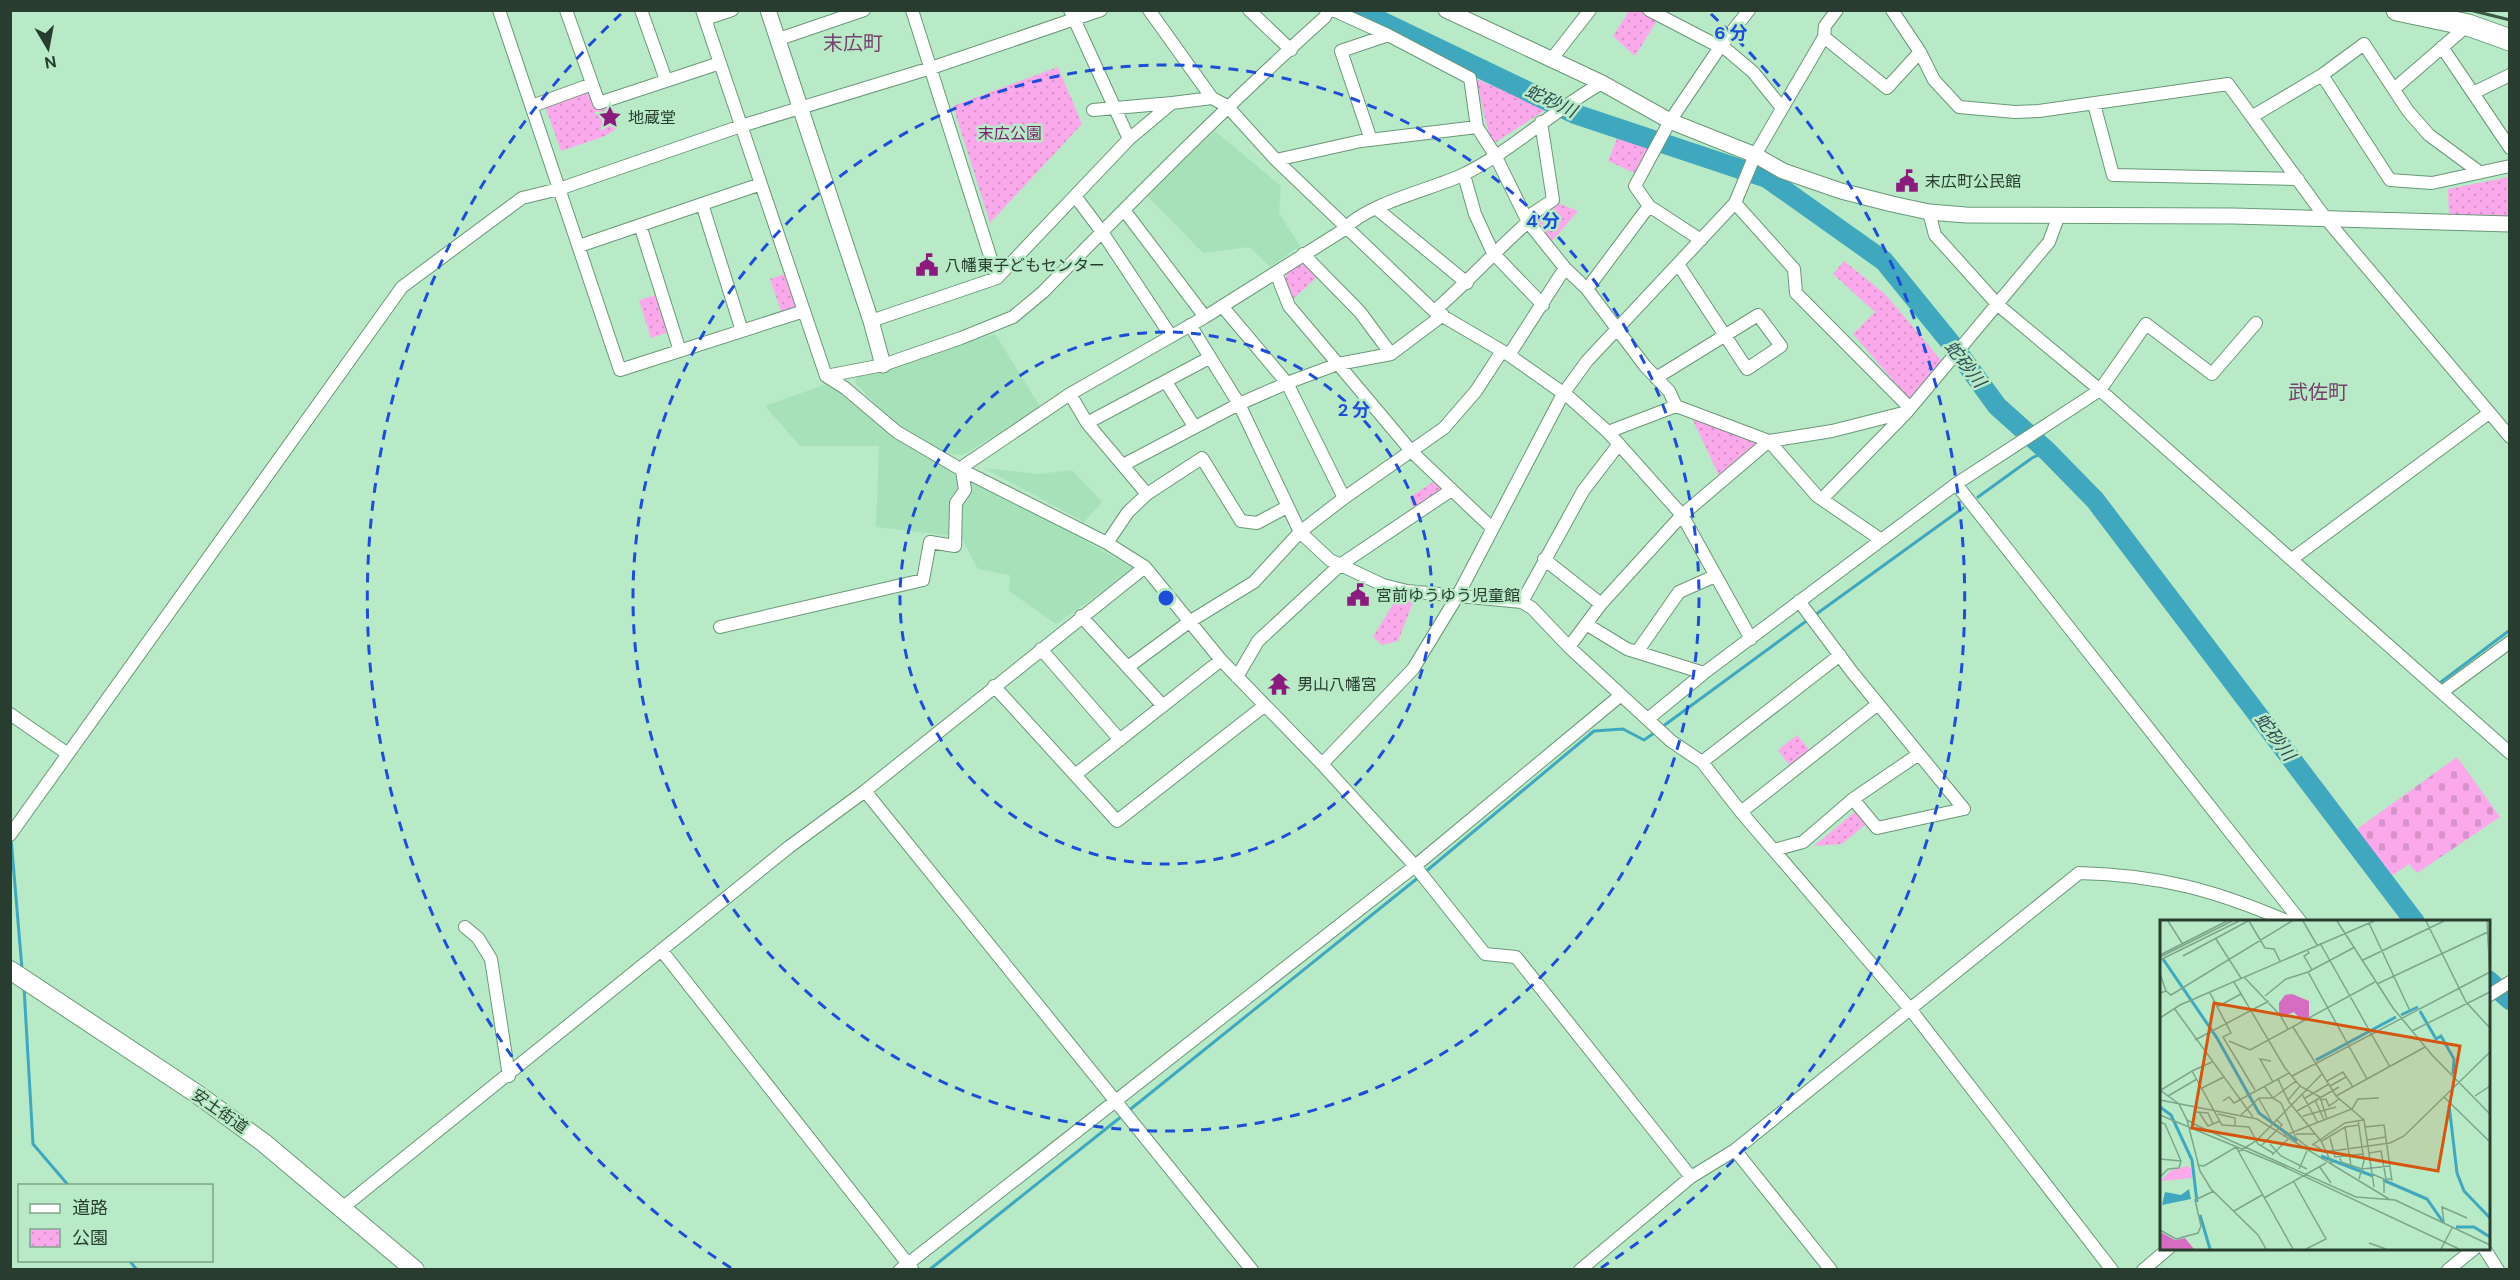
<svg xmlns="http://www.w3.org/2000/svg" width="2520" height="1280" font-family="'DM Sans','Noto Sans JP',sans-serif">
<defs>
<pattern id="cemetery-stones" width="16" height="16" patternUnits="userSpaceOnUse" patternTransform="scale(1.5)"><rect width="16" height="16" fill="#fba9eb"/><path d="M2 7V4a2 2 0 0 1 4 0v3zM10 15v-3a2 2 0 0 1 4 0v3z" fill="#d792ca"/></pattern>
<pattern id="park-dots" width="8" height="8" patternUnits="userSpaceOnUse" patternTransform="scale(1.5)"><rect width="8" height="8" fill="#fba9eb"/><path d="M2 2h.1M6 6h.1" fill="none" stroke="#d792ca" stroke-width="1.8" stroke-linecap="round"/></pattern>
</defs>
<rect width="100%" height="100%" fill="#b8eac7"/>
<path fill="#a7e1b9" d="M1215,131L1281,186L1279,213L1300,246L1270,267L1249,247L1203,253L1146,195Z
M995,334L1041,408L963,455L948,454L902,431L856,384L855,377Z
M835,381L841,389L976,479L1135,569L1056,624L1009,591L1010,575L978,569L961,537L876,527L879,446H800L765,406Z
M984,468L1039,474L1072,470L1102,502L1084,522Z"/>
<path fill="url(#cemetery-stones)" d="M2457,757L2500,817L2417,873L2409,864L2390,877L2353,832Z"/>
<path fill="url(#park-dots)" d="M1629,11H1640L1658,19L1635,56L1613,36Z
M1058,67L1082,124L990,223L953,106Z
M1476,79L1548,108L1496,142L1490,139Z
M590,89L602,109L613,107L619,127L605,136L561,151L545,106Z
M1619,134L1649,146L1637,174L1608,161Z
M2509,177V217L2449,215L2448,189Z
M1555,202L1578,211L1551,242L1534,221V216Z
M1844,261L1885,294L1942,361L1910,400L1853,334L1875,312L1833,274Z
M1297,262H1306L1317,277L1293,299L1285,281L1287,272Z
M794,271L797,309L782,314L770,279Z
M663,293L675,330L651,338L639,300Z
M1692,418L1758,442L1719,476Z
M1433,482L1442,486L1443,493L1421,509L1412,506L1410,497Z
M1398,596L1413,602L1398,641L1382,645L1373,637Z
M1797,735L1810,751L1790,766L1778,750Z
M1856,811L1866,824L1842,844L1814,846Z"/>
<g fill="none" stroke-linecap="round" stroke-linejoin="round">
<path stroke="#40a8be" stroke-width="3" d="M1978,497L2032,458L2047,451
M1815,615L1963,508
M2441,682L2510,630
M1662,727L1809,619
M10,804V810
M11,838L22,969
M1424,873L1594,731L1623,729L1644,740L1657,731
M24,987L33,1144L69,1186
M1127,1112L1419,877
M129,1260L137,1270
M929,1270L1122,1116"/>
<path stroke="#40a8be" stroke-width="20" d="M1358,10L1575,114L1767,178L1884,261L1954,347L1997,406L2047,451L2095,500L2415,922
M2488,980L2510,1000"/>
<g stroke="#699878" stroke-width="14">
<path id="minor" d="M499,10L620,370L804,311
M566,10L599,103L720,63
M641,10L666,80
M702,10L826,376L845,388L897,432L962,470L1107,543L1145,567L1221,660L1322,764L1415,866L1485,954L1516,957L1691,1177
M912,10L997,278
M1070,10L1129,139
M1149,10L1212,98L1227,106L1276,160L1434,311L1509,355L1570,398L1608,432L1682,515L1751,639
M1249,10L1291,50
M1333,10L1388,35L1470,78L1477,127L1495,155L1528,222L1565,268L1587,289L1645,366L1669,391L1676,406L1769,441L1832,431L1907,412L2049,242L2059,215
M1649,10L1720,47
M1892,10L1920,52L1934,80L1959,107L2015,112L2039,111L2228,84L2327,220L2510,437
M705,19L732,10
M1824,37L1887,88L1920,52
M779,39L864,10
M1721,45L1753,72L1782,108
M2442,47L2510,148
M1551,60L1590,10
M2322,75L2390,180L2432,183L2510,166
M2394,89L2468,25
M2473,93L2510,75
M2094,104L2113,175L2298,179
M532,106L592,84
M1093,110L1172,103
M2253,116L2322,75L2364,44L2408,111L2429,135L2478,171
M1371,140L1341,51L1388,35
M1276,160L1361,141L1477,127
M1464,175L1475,214L1493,253L1543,305
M1075,196L1102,232L1171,336
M1735,203L1794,269L1796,293L1910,408
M702,204L742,331
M1377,209L1467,283
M1124,210L1205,317
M1929,212L1935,235L1998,305L2100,390L2510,753
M1526,218L1553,200L1541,122
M640,225L680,351
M1701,240L1649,206L1635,186L1670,121L1720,47L1749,10
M579,246L761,184
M1303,254L1360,312L1391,354
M1276,273L1289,306L1338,364L1412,452L1492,528
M1587,289L1649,206
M1222,306L1287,383L1344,498
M1434,311C1467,283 1495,251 1528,222
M871,321L997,278L1129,139L1172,103L1212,98
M1190,325L1239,404L1300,532L1330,560L1383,585L1407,591L1522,602L1532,608L1569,647L1671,741L1702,762L1741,812L1911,1010L2112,1270
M1509,355L1565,268
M826,376L883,365L961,338L1013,317L1043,292C1135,198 1227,105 1325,17L1328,10
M1656,378L1758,315L1781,346L1747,369L1678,264
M1166,382L1194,426
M1070,394L1087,423L1147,494
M1087,423L1209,358
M1608,432L1676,406
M1123,465L1239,404L1287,383L1338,364L1391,354L1443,315
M1956,484L2301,922
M1822,499L1906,413
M1107,543L1128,512L1147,494L1202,458L1241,521L1257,523L1287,507
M1544,559L1601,604
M2292,559L2489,413
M1799,601L1852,672L1964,809L1877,828L1853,799
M1522,602L1583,491L1619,444
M1081,616L1163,706
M1586,624L1627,649L1704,673
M720,627L923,580L930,542L955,546L956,503L965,490L962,470L965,465L1070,394L1205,317L1345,229C1365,204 1433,189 1462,175C1511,152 1553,110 1602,83
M1569,647L1601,604L1682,515L1769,441L1817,496L1880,539
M1041,649L1120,740
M1637,652L1679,592L1715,576
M1128,667L1189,622L1254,582L1300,532L1344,498L1444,428L1476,391L1502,351
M1237,677L1258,641L1340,565L1450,491
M994,686L1117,821L1264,706
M2442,692L2510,642
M10,714L68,754
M1649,718L1704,673L1956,484L2100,390L2146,324L2212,374L2256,323
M1702,762L1840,655
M1322,764L1413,669L1458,595L1563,394L1587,361L1735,203L1755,155L1824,37L1825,26L1837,10
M1075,775L1221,660
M865,791L1252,1270
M1741,812L1878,704
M10,835L402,287L522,198L559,189L741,126L931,68L1101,10
M1774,850L1803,842L1853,799L1919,754
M465,927L478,938L491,959L509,1076
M662,951L912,1269
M2488,996L2510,982
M1735,1150L1831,1270
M341,1209L789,847L865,791L1145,567
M2484,1248L2498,1270
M900,1270L1415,866L1621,695
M1580,1270L1691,1177L1735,1150L2079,873C2159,875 2215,890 2289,922
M2143,1270L2169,1248
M2448,1270L2475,1248"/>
</g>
<g stroke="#699878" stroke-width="17">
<path id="tertiary" d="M768,10L871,321L883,365
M1446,10L1602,83L1670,121L1755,155L1783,171L1841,191L1892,204L1929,212L1966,215L2233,216L2510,224"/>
</g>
<g stroke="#699878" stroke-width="20">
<path id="secondary" d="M10,970L197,1094L264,1143L415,1270"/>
</g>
<g stroke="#699878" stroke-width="23">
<path id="trunk" d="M2397,10L2468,25L2510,40"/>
</g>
<use href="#minor" stroke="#fff" stroke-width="12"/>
<use href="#tertiary" stroke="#fff" stroke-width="15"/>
<use href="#secondary" stroke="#fff" stroke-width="18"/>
<use href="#trunk" stroke="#fff" stroke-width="21"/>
<path stroke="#3d5746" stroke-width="3" d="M2470,10L2510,20"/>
</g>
<g fill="none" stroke="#1d4ed8" stroke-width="3" stroke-dasharray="10 8">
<circle cx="1166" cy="598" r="266"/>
<circle cx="1166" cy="598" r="533"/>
<path d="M731 1268A799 799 0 0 1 621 14M1711 14A799 799 0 0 1 1601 1268"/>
</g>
<defs>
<g id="sight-bare" transform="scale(1.8)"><path d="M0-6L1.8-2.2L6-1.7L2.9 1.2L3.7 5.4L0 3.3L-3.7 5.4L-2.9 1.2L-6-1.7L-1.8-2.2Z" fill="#8c1b7e" stroke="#b8eac7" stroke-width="2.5" paint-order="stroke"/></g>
<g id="civic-bare" transform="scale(1.8)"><path d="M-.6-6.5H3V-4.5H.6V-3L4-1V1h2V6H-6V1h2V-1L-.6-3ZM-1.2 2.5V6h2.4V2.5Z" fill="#8c1b7e" stroke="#b8eac7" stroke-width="2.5" paint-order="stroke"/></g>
<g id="temple-bare" transform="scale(1.8)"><path d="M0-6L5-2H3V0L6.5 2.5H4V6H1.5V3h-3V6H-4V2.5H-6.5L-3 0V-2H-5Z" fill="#8c1b7e" stroke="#b8eac7" stroke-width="2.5" paint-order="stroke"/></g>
</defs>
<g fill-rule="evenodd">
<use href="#sight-bare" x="610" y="117"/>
<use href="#civic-bare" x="1907" y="181"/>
<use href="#civic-bare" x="927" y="265"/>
<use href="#civic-bare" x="1358" y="595"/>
<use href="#temple-bare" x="1279" y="684"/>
</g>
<g text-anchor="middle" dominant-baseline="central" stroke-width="5" stroke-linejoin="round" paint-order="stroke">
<g font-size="16" fill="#283d2f" stroke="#b8eac7" text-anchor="start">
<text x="628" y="117">地蔵堂</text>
<text x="1925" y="181">末広町公民館</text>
<text x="945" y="265">八幡東子どもセンター</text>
<text x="1376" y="595">宮前ゆうゆう児童館</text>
<text x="1297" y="684">男山八幡宮</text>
</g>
<g font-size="16" fill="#7c1f6f" stroke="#b8eac7">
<text x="1010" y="133">末広公園</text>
</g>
<g font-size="16" fill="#283d2f" stroke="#b8eac7">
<text transform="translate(220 1111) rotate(35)">安土街道</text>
</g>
<g font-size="18" font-style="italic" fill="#2f4e56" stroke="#b8eac7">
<text transform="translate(1551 101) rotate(25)">蛇砂川</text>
<text transform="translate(1965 364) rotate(52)">蛇砂川</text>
<text transform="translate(2275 737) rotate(53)">蛇砂川</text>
</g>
<g font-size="20" fill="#773f6d" stroke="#b8eac7">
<text x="853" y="43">末広町</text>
<text x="2318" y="392">武佐町</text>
</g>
</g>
<g transform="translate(2160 920)">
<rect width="330" height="330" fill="#b8eac7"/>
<path d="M132,74L149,81V97L142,101L134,92L122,97L119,93V83L125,75ZM0,312L15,320L25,318L34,329H0Z" fill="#d56ec3"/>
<path d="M27,246L31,248L32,258L1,261L10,251Z" fill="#fba9eb"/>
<path d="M29,269L31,279L2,285L5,272L21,275Z" fill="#40a8be"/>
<path fill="none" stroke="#40a8be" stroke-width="3" d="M3,39L57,118L99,193L137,221M260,91L276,119L281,116L294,139L293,154M241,95L258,87M156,140L236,97M289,185L297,253L304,271L330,298M0,187L11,195L32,240L37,282M161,236L213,256M223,260L267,279L283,302M40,295L50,329M296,307H314L330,317"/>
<path fill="none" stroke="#7ea58a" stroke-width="1.5" d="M8,1L22,23M89,1L105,28L114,29L120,41M143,1L157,25M177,1L233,88L272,135L330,194M266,1L306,82L330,108M327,1L330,58M209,3L250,91M56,19L81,58M160,23L230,147M147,29L149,33L144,36L152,50M0,35L67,1M23,36L88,1M0,37L72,1M0,40L79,1M203,40L284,1M148,52L207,159M0,54L6,71M84,57L120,95L128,109M74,62L125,148L140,166L160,177L167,199M217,64L328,12M0,73L6,71L11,75L132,1M50,73L71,113L63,117L95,170M105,76L126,59L148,52L195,27M57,87L81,74M14,88L93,197M0,98L20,85L214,1M133,107L176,176L204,200L214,267M252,111L330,72M35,120L109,81M69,121L90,130L215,62M111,141L100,139L113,162M32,151L52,142M132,156L330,52M118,159L129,182L161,221L172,244M167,161L183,152L193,167M104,166L113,178L136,161M170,166L186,157M42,168L64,157M0,170L19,184L27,200L38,206L196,277L235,280L330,325M1,170L32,151L62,205L89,207L98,224L113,233M142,174L158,203M8,176L37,159M176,176L265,127M315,176L330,166M284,177L330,222M145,178L169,164M99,179L112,202M0,180L97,199L229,279M128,180L140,166M155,180L164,200M161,180L166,179L169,186L179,179M63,181L69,177L74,183L129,153M137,191L179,167M35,192L48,193L53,204M39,192L48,206L60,201M58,194L75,198V205M0,195L125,247M81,195L99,178H113L121,183L136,218L149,228M143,196L176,187M27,200L40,251L51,269L98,315L106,329M198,200L204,241L199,259M0,202L5,204L21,241L19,248L8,249L0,257M185,207L191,246M205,207L224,205L232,261M136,214H156M123,216L192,189L198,179L219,178M170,218L175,237L203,234M207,220L226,217M162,221L185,207L199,205M110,224L121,236L147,249M153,224L165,232L230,223L244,216L330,132M152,225L185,203L203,200M101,226L122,205L116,199M78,232L96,221L162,154M209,233L221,231L226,259H231M112,235L128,219M180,238L181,242L202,249L230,246M0,239L21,241M118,244L299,329M37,245L44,246L76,227L133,329M159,246L171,263M139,249L147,231M212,254L224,259V273M134,262L166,319L146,329M104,278L166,243M74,291L102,275M284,303L282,287L307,298M0,310L16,319L38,313L41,306L35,280L54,271M209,323L226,329M281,329L292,308"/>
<path fill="#d55610" fill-opacity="0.15" stroke="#d55610" stroke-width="3" d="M54,83L300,126L278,251L32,208Z"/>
<rect width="330" height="330" fill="none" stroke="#283d2f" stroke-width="3"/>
</g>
<circle cx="1166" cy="598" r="9" fill="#1d4ed8" stroke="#b8eac7" stroke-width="3"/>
<g font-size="18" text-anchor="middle" font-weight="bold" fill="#1d4ed8" stroke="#b8eac7" stroke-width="5" stroke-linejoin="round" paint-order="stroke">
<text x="1731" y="39">6 分</text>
<text x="1543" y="227">4 分</text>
<text x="1354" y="416">2 分</text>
</g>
<rect width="2520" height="1280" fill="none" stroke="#283d2f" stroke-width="24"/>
<rect x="18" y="1184" width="195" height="78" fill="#b8eac7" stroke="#7ea58a" stroke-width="1.5"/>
<rect x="30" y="1204" width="30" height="9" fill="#ffffff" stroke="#7ea58a" stroke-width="1.5"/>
<text x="72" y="1214" font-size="18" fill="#283d2f">道路</text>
<rect x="30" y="1229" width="30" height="18" fill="url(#park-dots)" stroke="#7ea58a" stroke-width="1.5"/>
<text x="72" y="1244" font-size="18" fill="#283d2f">公園</text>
<g transform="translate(48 48) rotate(170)" stroke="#b8eac7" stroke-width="4.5" paint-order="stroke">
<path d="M0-4.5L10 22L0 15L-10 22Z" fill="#283d2f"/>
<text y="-9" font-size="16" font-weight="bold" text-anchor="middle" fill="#283d2f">N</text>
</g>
</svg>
